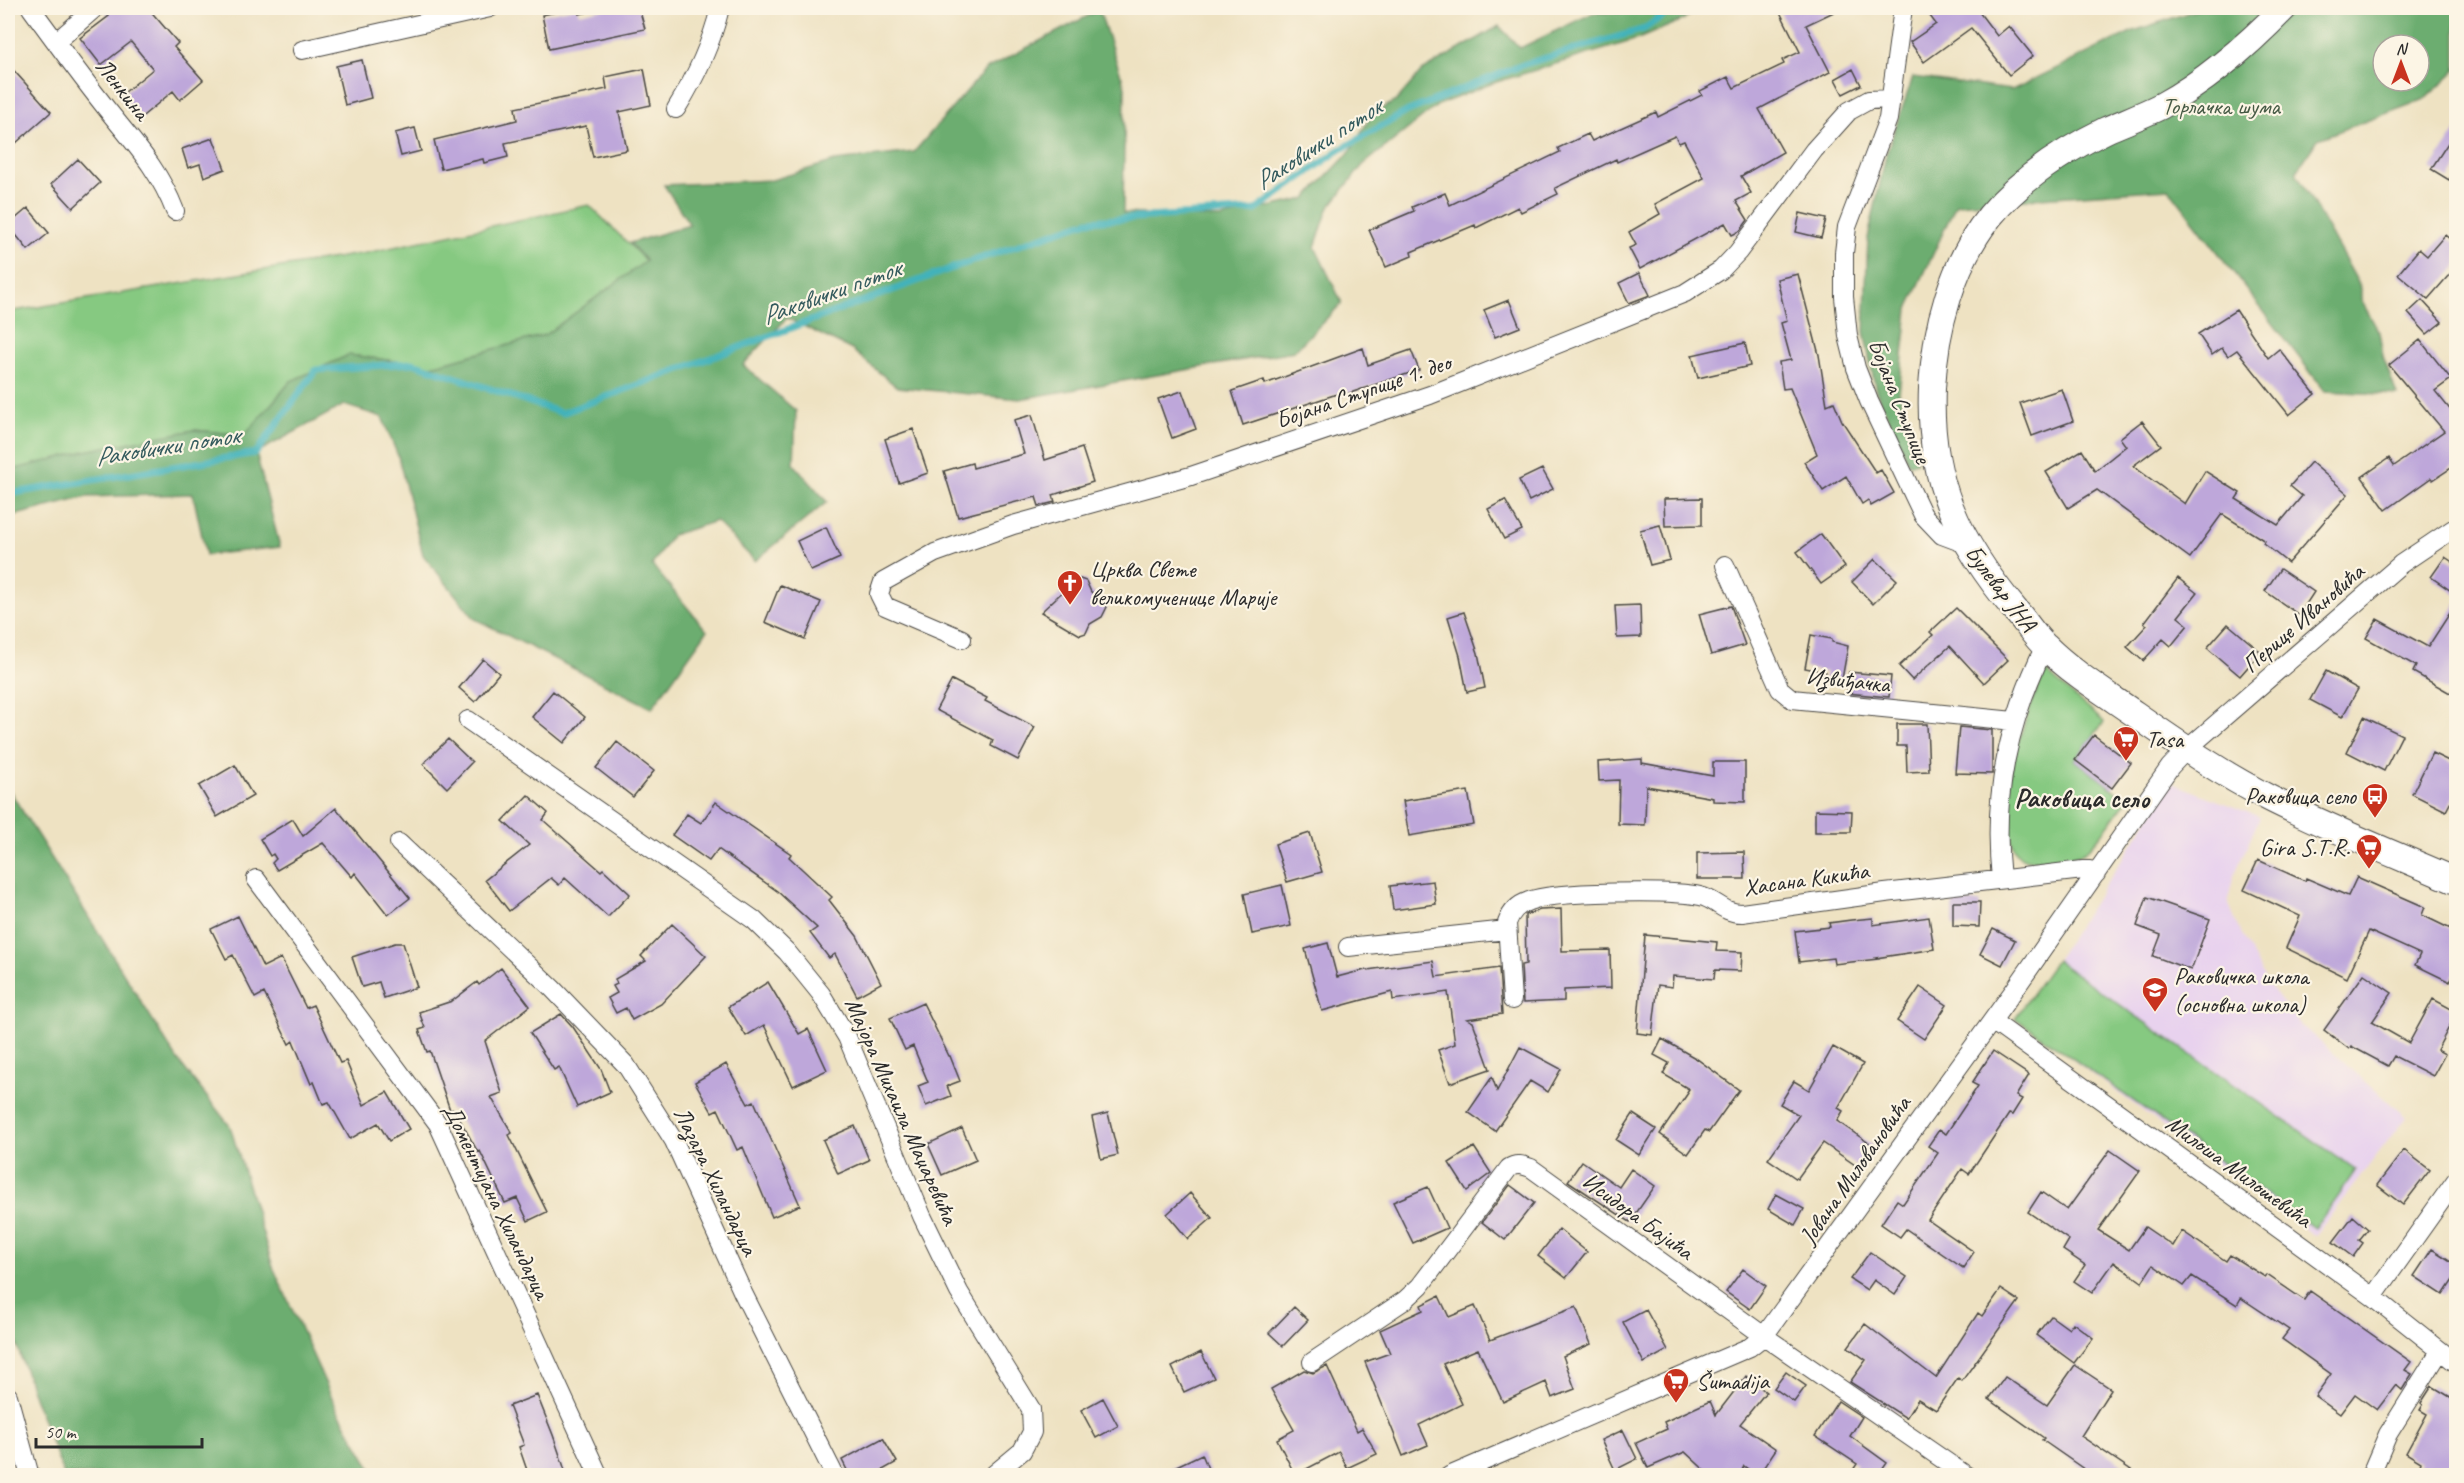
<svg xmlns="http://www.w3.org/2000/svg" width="2464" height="1483" font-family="Caveat,sans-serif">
<rect width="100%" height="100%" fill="#fcf5e5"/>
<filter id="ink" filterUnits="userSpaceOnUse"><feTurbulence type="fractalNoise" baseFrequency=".0167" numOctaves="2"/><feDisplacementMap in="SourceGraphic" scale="12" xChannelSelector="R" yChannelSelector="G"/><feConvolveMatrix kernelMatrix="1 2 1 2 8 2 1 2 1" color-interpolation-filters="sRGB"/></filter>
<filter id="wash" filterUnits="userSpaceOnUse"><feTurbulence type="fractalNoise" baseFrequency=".008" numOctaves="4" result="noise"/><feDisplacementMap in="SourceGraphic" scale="24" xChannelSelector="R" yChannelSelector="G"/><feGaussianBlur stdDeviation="1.35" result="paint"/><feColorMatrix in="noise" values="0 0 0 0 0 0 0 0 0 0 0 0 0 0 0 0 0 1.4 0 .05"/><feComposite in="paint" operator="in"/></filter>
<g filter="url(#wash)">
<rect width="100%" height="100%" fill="#eee2c2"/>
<path fill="#e8d2ee" d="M2172,783L2260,817L2233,878L2228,900L2235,921L2266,981L2301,1025L2406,1117L2315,1236L2015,1018L2056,960Z"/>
<path fill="#86c981" stroke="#587a56" stroke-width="1.5" d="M589,205L646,261L545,335L432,366L349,355L291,381L245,435L194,430L8,472V312L366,253Z
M2045,671L2104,722L2075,760L2127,800C2115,816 2102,836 2087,850C2078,858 2051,862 2039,861C2033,861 2027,861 2022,858C2015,854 2013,845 2011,838C1997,785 2025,719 2045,671Z
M2056,960L2356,1170L2315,1228L2015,1018Z"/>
<path fill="#6cad6f" stroke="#4c6c4d" stroke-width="1.5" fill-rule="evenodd" d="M1649,8H1699L1683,20L1638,39L1493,83L1438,105L1363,165L1328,209L1315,247L1342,303L1294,351L1020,399L897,387L852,350L787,318L743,365L796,411L794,464L827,502L755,561L716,521L672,535L652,565L707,631L652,708L475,619L423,555L398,456L382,417L344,405L256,453L280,547L206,555L193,494L87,497L8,517V471L85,451L194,430L245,435L291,381L349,355L432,366L545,335L646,261L630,243L690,225L664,185L772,180L835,161L914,152L986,69L1099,10L1125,87L1123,213L1220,218L1305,199L1350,152L1372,114L1396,101L1422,71L1499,26L1520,48L1593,13L1641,12Z
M2202,8H2456V70L2425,99L2318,139L2296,172L2361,288V300L2379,332L2383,356L2397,395L2325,391L2169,189L1956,204L1908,309L1899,393L1917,462L1909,464L1876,391L1864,332L1868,238L1886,155L1913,77L2012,90L2131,32ZM2383,45H2419V81H2383Z
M8,788L177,1059L230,1126L273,1267L338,1411L375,1475H64L34,1397L8,1318Z"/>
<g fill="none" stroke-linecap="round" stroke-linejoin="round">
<path stroke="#42b2ba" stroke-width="7" d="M8,494L256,453L316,370L413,363L562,413L958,266L1088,221L1256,210L1338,151L1408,111L1525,64L1644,29L1674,8"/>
</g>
<g id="blocks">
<path fill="#bea7da" d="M106,8H148L178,43L174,47L203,80L180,100L173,91L138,120L119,97L153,69L131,42L101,65L80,38L109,16L106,12Z
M574,8H578L579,14L607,8H639L645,29L549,49L542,15Z
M1778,8H1842L1806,25L1830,72L1759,109L1783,152L1741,176L1751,193L1736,201L1748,220L1740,231L1732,235L1725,223L1640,269L1629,248L1636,245L1629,232L1660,214L1655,204L1704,178L1684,141L1679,143L1675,136L1617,162L1616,159L1555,188L1558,194L1521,212L1518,207L1476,228L1475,225L1411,252L1412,256L1386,267L1369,230L1414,211L1412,207L1445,193L1450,205L1560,152L1558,148L1588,134L1592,141L1656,112L1658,117L1702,95L1700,91L1728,77L1734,88L1784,64L1782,60L1800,52Z
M1924,8H1976L1997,36L2009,26L2033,56L2009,75L1971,28L1924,62L1910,42L1936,24Z
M362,60L371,98L345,105L336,66Z
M8,64L51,112L16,143L8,133Z
M644,69L651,105L619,112L627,150L593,157L586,126L505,143L508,157L484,163L483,159L441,169L434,140L517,120L515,108L607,89L605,77Z
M1853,69L1861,85L1843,94L1835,79Z
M415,128L421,151L401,156L395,133Z
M2457,129V168L2449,180L2431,169Z
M213,138L225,169L204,177L200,164L188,168L182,149Z
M78,159L100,183L73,208L51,184Z
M28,208L49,233L28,250L8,225Z
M1800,213L1826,219L1821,238L1796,232Z
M2445,235L2457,245V266L2428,299L2398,274L2419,249L2427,256Z
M1639,273L1650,295L1629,303L1619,283Z
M1798,274L1819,355L1827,405L1834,402L1842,421L1876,473L1881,470L1894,493L1871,506L1868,500L1862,504L1846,476L1823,491L1804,462L1817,454L1790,388L1783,389L1779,362L1791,360L1781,323L1787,321L1777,279Z
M1509,300L1520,327L1495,337L1484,310Z
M2422,300L2442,322L2427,334L2408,313Z
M2236,310L2268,358L2279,349L2315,394L2289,415L2237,350L2228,356L2222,348L2212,355L2198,334Z
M2420,340L2451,379L2435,391L2457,418V464L2433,480L2431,478L2386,510L2362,477L2389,458L2394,466L2444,431L2389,365Z
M1745,343L1750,366L1698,378L1692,355Z
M1363,348L1368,365L1411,350L1419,370L1341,396L1340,393L1243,425L1232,391L1264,380L1265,384Z
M2062,389L2073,421L2032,436L2020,403Z
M1182,391L1196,429L1172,438L1158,399Z
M1032,415L1045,460L1082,448L1093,482L1053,495L1055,502L1039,506L1036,497L958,517L944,471L972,463L973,468L1024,454L1014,420Z
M2142,421L2161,445L2133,466L2185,504L2205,471L2240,493L2236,499L2278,525L2302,496L2290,486L2311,462L2348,494L2288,563L2263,543L2265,541L2222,514L2190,558L2097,490L2068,508L2046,472L2082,450L2095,471L2126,446L2120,438Z
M913,429L928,473L899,483L885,439Z
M1542,469L1553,489L1529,501L1519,480Z
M1702,498V525L1665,526L1664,499Z
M1505,500L1522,530L1504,539L1488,509Z
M1660,525L1670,560L1650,565L1640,530Z
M826,527L840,558L811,571L797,541Z
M1821,534L1845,567L1821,584L1797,552Z
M2445,557L2457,565V595L2431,577Z
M1875,559L1897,580L1873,604L1852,582Z
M2280,569L2314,592L2299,615L2265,591Z
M2178,578L2197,593L2178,617L2188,625L2171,646L2163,639L2143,661L2127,647L2147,625L2144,623Z
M1080,579L1086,581L1091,592L1104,599L1107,607L1102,617L1090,624L1086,633L1080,635L1041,612L1074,581Z
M780,585L821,602L805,639L765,622Z
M2457,602V683L2450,693L2413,672L2416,666L2366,638L2377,619L2428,647Z
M1640,605L1641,637L1617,638L1615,606Z
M1731,606L1745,645L1711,655L1699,614Z
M1956,608L2008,660L1984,683L1950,646L1912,680L1899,666L1933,635L1930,632Z
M1464,612L1478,653L1485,688L1467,692L1460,656L1448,617Z
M2228,624L2261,652L2240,676L2207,648Z
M1811,635L1832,639V642L1848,646L1841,685L1824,682L1826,672L1805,668Z
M483,659L499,673L475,702L459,688Z
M2326,671L2358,689L2342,717L2310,700Z
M1849,672L1891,676L1889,697L1847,693Z
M952,680L987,698L985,701L1035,727L1018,760L991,746L993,740L936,710Z
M553,691L585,717L564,743L532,717Z
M2364,717L2402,735L2384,771L2347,752Z
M1897,724H1927L1929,771L1907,772L1906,746H1897Z
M1959,727L1992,730V774L1955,773Z
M2094,735L2131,763L2112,788L2075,760Z
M448,739L472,762L447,788L423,764Z
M617,742L654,771L633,797L596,768Z
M2432,753L2457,765V790L2446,811L2412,794Z
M1642,759V763L1713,776V762H1745V802L1713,801V798L1646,786L1645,825L1618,824L1619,780L1599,781L1598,762Z
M235,765L253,796L217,817L199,786Z
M1468,791L1474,825L1409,836L1403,801Z
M528,795L548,813L543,820L601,871L603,869L630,894L608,917L565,878L559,885L551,878L509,911L485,880L529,845L503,821Z
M716,802L791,854L789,857L832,897L829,900L857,936L881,983L857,996L835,954L829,958L810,933L817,928L777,891L718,849L709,861L672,835L687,814L701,823Z
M336,808L410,898L388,915L355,873L352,877L323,843L277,870L272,863L276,859L273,854L270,856L260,839L293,819L303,836Z
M1815,810L1852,811L1851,832H1815Z
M1310,833L1322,872L1287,882L1275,844Z
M1744,852L1745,879H1697V853Z
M2258,860L2305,881L2306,878L2348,896L2357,877L2425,907L2422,915L2457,932V969L2450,982L2415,965L2420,954L2369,931L2347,978L2286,948L2300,916L2244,890Z
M1433,881L1436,904L1393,910L1390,886Z
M1282,885L1291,926L1252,934L1244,894Z
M2147,897L2210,919L2191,970L2153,956L2161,935L2137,926Z
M1953,902H1980L1979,927L1953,926Z
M1561,909L1562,951L1610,950L1611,988L1564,990V1001L1523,1003L1521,965L1526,964L1525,915L1540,910Z
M238,916L263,967L281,958L306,1008L313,1005L340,1063L346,1061L364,1105L387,1092L409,1129L389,1141L378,1123L350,1139L329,1102L323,1104L314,1082L311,1084L293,1041L289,1044L264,993L255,998L233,955L226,959L211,929Z
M1929,917L1934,949L1876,958L1878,959L1834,964L1833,958L1799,962L1795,931L1830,927L1829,923L1851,920L1873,918V925Z
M672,924L706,956L661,1004L632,1020L626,1008L616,1013L608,998L617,993L613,986L617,984L615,979L646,961L641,956Z
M1993,929L2015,940L2002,965L1980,954Z
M1645,935L1717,942L1716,951L1742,952L1741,971L1715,970L1714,979L1673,976L1672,987L1658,985L1652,1035L1637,1033Z
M395,943H403L417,987L384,998L379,982L362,987L352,957Z
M1328,943L1337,977L1360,971L1433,961L1436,977L1499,968L1502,1014L1467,1019L1473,1022L1490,1069L1450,1083L1438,1050L1455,1044L1448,992L1393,1000L1392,992L1322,1011L1305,949Z
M501,968L530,1006L485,1041L502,1093L491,1097L512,1133L509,1135L547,1212L528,1221L517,1198L505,1203L480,1151L478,1152L454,1109L450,1110L430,1051L427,1052L419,1030L425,1028L419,1012L452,1001L477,982L479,985Z
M2364,974L2392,993L2372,1022L2409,1043L2433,999L2457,1012L2437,1050L2445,1054L2433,1076L2394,1056L2388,1066L2351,1046L2349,1049L2324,1030Z
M768,982L799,1034L808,1029L827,1070L793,1086L764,1025L746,1036L728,1007Z
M1920,987L1947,1005L1924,1039L1897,1021Z
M923,1003L949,1056H950L960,1081L947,1086L951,1096L926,1106L918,1086L928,1082L913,1046L905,1050L890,1018Z
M561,1014L573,1027L601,1069L610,1092L577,1107L559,1067L554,1070L530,1033Z
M1662,1039L1697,1059L1739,1090L1709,1132L1705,1130L1688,1154L1660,1134L1688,1093L1687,1092L1689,1089L1663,1074L1669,1063L1654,1055Z
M1520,1047L1561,1069L1548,1092L1530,1081L1495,1131L1468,1112L1492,1077L1497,1091Z
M1833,1047L1863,1064L1838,1108L1843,1111L1837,1121L1876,1148L1861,1169L1823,1143L1797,1179L1768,1159L1799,1115L1780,1104L1794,1081L1809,1090Z
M1993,1051L2029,1075L2016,1096L2022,1099L2012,1115L2009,1114L1969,1174L1962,1169L1928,1220L1974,1252L1963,1268L1906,1229L1900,1237L1881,1224L1897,1200L1903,1204L1938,1153L1928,1146L1939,1130L1946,1134L1978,1086L1972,1083Z
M726,1064L748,1104L754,1101L800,1205L772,1217L743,1147L737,1150L718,1109L712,1112L695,1082Z
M1108,1113L1118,1155L1101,1159L1092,1117Z
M1633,1114L1656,1129L1639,1155L1616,1140Z
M855,1126L869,1160L838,1174L823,1140Z
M962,1128L976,1160L942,1175L928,1144Z
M1474,1147L1491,1173L1467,1191L1449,1163Z
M2110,1150L2140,1171L2098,1230L2129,1250L2145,1227L2173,1246L2182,1231L2226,1261L2230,1255L2265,1277L2267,1275L2304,1300L2310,1291L2411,1362L2405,1370L2412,1374L2402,1390L2396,1385L2377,1410L2355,1394L2340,1414L2315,1396L2331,1374L2282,1339L2289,1330L2241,1298L2237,1305L2192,1276L2184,1286L2153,1265L2142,1282L2114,1262L2092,1293L2074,1281L2085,1265L2063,1250L2069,1240L2028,1212L2041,1192L2067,1210Z
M2404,1150L2430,1170L2403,1205L2377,1185Z
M1582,1161L1619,1187L1631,1169L1655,1186L1630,1222L1568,1181Z
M1510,1185L1534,1203L1505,1240L1482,1222Z
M1428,1187L1447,1228L1413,1243L1393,1202Z
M1190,1193L1212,1218L1188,1239L1167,1214Z
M1776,1194L1804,1209L1795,1225L1768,1209Z
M2353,1216L2368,1229L2359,1240L2363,1243L2353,1257L2333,1242Z
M1559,1229L1587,1252L1566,1278L1538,1256Z
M2432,1249L2457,1265V1274L2443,1295L2414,1276Z
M1870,1252L1907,1277L1895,1295L1874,1280L1867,1290L1850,1279Z
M1743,1269L1766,1286L1750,1309L1726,1292Z
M2001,1289L2019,1301L1962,1381L1958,1378L1936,1410L1918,1399L1906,1418L1850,1382L1866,1360L1848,1347L1865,1324L1936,1378L1978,1313L1982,1316Z
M1439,1296L1449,1317L1475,1306L1490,1340L1576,1307L1591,1344L1563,1356L1575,1389L1552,1398L1546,1382L1503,1402L1478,1349L1443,1364L1462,1404L1419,1425L1428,1445L1403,1456L1365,1362L1390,1353L1380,1330L1423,1310L1421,1305Z
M1294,1307L1308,1320L1283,1346L1269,1333Z
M1646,1310L1668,1350L1644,1363L1623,1322Z
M2051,1316L2069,1329L2073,1323L2093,1338L2074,1363L2036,1335Z
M1201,1352L1214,1378L1184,1392L1172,1367Z
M2075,1365L2111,1389L2081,1436L2140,1476H2094L2042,1440L2044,1438L1989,1399L2005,1377L2047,1405Z
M1327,1366L1357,1431L1362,1428L1377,1454L1347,1468L1339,1452L1295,1475L1277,1439L1294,1430L1271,1389L1304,1370L1313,1373Z
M1786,1372L1806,1386L1794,1402L1774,1388Z
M1746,1376L1766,1392L1740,1424L1776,1449L1758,1476L1744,1466L1739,1476H1711L1685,1452L1648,1468L1636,1443L1667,1429L1664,1422L1710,1401L1716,1415Z
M2432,1386L2457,1401V1476H2417L2421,1462L2406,1453L2427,1414L2420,1410L2423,1405L2421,1403Z
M537,1395L553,1435L567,1476H529L519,1447L524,1445L509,1406Z
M1103,1398L1118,1426L1096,1438L1081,1410Z
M1838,1401L1862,1417L1850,1436L1887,1463L1878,1476H1849L1857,1464L1815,1436Z
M1623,1430L1637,1459L1615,1470L1601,1440Z
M883,1438L897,1462L872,1476H850L842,1460Z
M1202,1454L1211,1476H1155Z"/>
</g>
</g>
<g filter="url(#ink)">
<use href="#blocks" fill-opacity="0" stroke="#484642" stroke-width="1.5"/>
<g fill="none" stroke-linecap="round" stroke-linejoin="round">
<g stroke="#484642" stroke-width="20">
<path id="street" d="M31,8C55,41 80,75 106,108C133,142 159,169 175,211
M1903,8L1888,119L1847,227L1844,253V297L1848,336L1856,368L1869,401L1923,515L1942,535L1958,541L1965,540
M56,42L95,8
M302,50L490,8
M676,109C696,77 711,45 720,8
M1725,565L1780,689L1792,699L2014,721
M962,639L885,606L879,594L883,582L935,553L1013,525L1191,476L1430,395L1685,293L1721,270L1738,252L1814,150L1849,111L1869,100L1890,99
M468,720L754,920L787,952L821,994L847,1037L922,1216L959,1292L1031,1409L1032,1432L1022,1451L992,1476
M399,843L552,988L626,1065L674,1141L743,1293L835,1476
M256,879L438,1124L599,1476
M2001,879C1992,795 2008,722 2045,646
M1348,947L1507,930
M1512,1000L1507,923C1511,912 1517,905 1529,901C1553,891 1673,890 1700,896C1716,899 1722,913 1742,913L1885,893L2083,870H2090L2096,874
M1992,1021L2373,1297L2456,1363
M2373,1297L2456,1180
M1312,1362L1405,1300L1420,1286L1509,1168C1516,1163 1523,1165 1531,1168L1764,1336L1967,1476
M8,1396L30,1476
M1449,1476L1750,1347L1764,1336L2015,989L2170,767L2186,750L2401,564L2456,527
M2370,1476L2388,1434L2440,1351"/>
</g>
<g stroke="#484642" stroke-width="28">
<path id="secondary" d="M2284,8C2248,45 2207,81 2161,106C2143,115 2124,122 2106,130C2063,151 2021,179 1990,216C1952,263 1935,329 1932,388C1928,480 1958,542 2016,611C2026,622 2034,636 2045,646C2071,672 2105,693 2135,714C2178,744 2222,774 2269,798C2330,829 2394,854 2456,881"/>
</g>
<use href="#street" stroke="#fff" stroke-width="18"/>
<use href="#secondary" stroke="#fff" stroke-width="26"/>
</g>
</g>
<defs>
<g id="church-pin" transform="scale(1.35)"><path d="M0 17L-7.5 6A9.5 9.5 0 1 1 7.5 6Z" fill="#c8321e" stroke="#fcf5e5"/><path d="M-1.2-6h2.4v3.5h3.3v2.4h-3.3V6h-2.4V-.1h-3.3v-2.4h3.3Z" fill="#fff"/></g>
<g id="supermarket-pin" transform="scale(1.35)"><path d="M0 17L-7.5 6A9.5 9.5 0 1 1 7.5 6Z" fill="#c8321e" stroke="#fcf5e5"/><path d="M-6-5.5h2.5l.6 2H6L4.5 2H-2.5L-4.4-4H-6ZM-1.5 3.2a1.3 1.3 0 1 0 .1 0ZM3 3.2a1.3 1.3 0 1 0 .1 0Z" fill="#fff"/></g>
<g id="bus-pin" transform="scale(1.35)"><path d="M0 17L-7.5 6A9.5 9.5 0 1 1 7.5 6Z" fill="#c8321e" stroke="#fcf5e5"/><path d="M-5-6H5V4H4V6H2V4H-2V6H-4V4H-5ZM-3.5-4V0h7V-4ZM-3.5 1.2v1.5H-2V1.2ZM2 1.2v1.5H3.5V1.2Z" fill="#fff"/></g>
<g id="school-pin" transform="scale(1.35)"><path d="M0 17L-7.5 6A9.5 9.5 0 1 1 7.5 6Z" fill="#c8321e" stroke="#fcf5e5"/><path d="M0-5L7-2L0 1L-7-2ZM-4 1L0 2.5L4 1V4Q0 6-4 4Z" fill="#fff"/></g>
</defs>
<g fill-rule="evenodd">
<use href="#church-pin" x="1070" y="583"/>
<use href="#supermarket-pin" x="2126" y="739"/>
<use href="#bus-pin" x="2375" y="796"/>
<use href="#supermarket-pin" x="2369" y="847"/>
<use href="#school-pin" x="2155" y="990"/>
<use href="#supermarket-pin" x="1676" y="1381"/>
</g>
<g text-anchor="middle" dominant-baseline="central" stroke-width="4.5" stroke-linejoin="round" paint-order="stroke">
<g font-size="24" fill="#2b2b2b" stroke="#fcf5e5">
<text transform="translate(123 89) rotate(52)">Ленкина</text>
<text transform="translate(1363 391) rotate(-19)">Бојана Ступице 1. део</text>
<text transform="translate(1900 401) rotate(68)">Бојана Ступице</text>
<text transform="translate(2001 588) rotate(53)">Булевар ЈНА</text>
<text transform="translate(2303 618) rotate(-41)">Перице Ивановића</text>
<text transform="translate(1848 680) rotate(6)">Извиђачка</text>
<text transform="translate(1806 879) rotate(-8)">Хасана Кикића</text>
<text transform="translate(902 1111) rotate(66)">Мајора Михаила Маџаревића</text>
<text transform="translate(1855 1170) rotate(-55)">Јована Миловановића</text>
<text transform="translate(2239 1171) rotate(36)">Милоша Милошевића</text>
<text transform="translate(716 1181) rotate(64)">Лазара Хиландарца</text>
<text transform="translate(497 1201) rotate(64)">Доментијана Хиландарца</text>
<text transform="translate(1638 1216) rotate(36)">Исидора Бајића</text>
</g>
<g font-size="24" fill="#465a45" stroke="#fcf5e5">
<text x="2221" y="106">Торлачка шума</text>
</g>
<g font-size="24" fill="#2b2b2b" stroke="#fcf5e5" text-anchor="start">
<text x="1090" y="569">Црква Свете<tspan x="1090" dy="28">великомученице Марије</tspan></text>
<text x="2146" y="739">Tasa</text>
<text x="2356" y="796" text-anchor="end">Раковица село</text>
<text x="2350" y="847" text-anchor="end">Gira S.T.R.</text>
<text x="2174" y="976">Раковичка школа<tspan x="2174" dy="28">(основна школа)</tspan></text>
<text x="1696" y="1381">Šumadija</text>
</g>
<g font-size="26" font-style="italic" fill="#335a5d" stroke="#fcf5e5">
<text transform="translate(1318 144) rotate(-33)">Раковички поток</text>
<text transform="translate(831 292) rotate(-20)">Раковички поток</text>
<text transform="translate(167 446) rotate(-9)">Раковички поток</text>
</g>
<g font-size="27" font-weight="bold" fill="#2b2b2b" stroke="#fcf5e5">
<text x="2082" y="798">Раковица село</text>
</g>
</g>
<rect width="2464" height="1483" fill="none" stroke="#fcf5e5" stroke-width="30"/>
<g transform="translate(2401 63)"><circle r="28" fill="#fcf5e5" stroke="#a8a49b" stroke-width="1.5"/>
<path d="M0-4.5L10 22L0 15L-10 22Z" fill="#c8321e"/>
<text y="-9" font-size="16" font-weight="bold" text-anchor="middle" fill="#2b2b2b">N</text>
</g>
<path d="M36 1438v9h166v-9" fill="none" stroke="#2b2b2b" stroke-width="3"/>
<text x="45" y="1438" font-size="18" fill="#2b2b2b" stroke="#fcf5e5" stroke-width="4.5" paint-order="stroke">50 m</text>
</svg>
